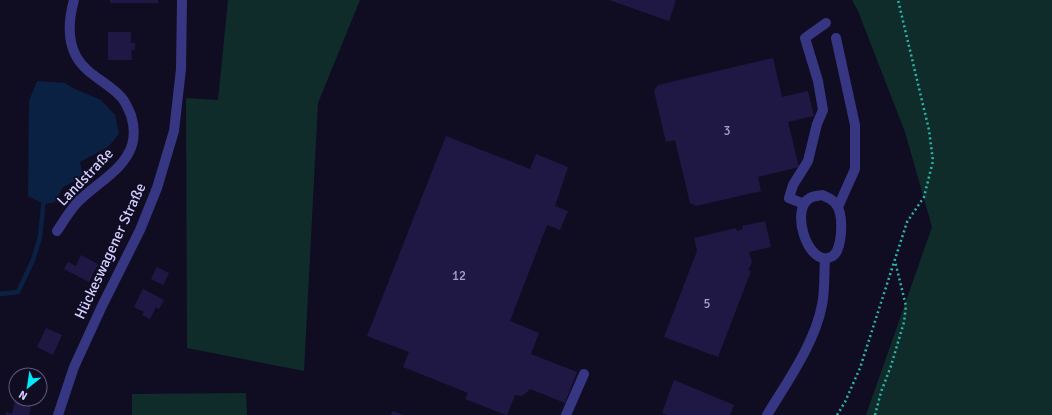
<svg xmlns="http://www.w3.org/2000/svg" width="1052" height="415" font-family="Signika,sans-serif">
<rect width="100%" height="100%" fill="#100d22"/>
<path fill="#0f2c2a" d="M228,0H360L318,103L304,371L187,348L186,98L218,100Z
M852,0H1052V415H866L932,227L905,132L858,11Z
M246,393L247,415H132V394Z"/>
<path fill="#0a2144" d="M37,81L65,83L75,89L101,100L115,115L119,134L108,147L80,162L83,177L63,187L55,202L44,204L28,196L29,101Z"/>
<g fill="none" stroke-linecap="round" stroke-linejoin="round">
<path stroke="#0a2144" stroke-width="4.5" d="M0,294L18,292L33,260L40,237L44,198"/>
</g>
<path fill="#201844" d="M110,0H158V3H110Z
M609,0H676L669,21Z
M108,32H131V43H135V50H131L132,60H108Z
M773,58L782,97L808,91L814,116L788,122L799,167L758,177L761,191L696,206L690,203L675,140L666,142L654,91L658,85Z
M446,136L530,169L536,154L568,167L555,206L568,211L560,230L547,225L510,321L539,333L531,354L577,372L565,403L530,389L527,392L522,396L515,395L507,415H506L465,399L468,393L403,367L409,352L367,336Z
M765,221L771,247L749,252L752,262L748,270L751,271L718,357L664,337L697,251L694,238L736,228L737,231L743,229L742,226Z
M81,255L98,264L89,282L64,269L68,262L76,266Z
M157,267L169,273L163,285L151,279Z
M143,289L164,300L159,309L156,307L150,319L142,315L144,312L134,307Z
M46,328L62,335L53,355L37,347Z
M674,380L734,405L730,415H668L662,413Z
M15,399L32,402L29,415H6V412L12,414Z
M393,411L404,415H391Z"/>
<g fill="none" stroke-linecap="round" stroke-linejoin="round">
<path stroke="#2ab7aa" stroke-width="2.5" stroke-dasharray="2 3" stroke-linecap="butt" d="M837,415L845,402L860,368L907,222L924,197L933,161L929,130L898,0
M875,415L881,392L891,366L904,322L906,306L895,261"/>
<path stroke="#363683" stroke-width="10" d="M836,38L855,125V169L838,207
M822,195C827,197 832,199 835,203C844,213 842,239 837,251C835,255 832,257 828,258C807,263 790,209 810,198C813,196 818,196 822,195Z
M804,204L789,198L793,185L808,161L817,124L823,110L818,81L805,38L826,23
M57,231C63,222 69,212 76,204C93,185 124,171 132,145C135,135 134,125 131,115C128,109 126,102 121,97C108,82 86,75 76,56C67,39 69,18 74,0
M58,415L74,367L102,306L140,230L157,188L174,131L181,69L182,0
M566,415L584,374
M767,415C787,382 815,343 822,305C825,291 824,274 825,259"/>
</g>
<g text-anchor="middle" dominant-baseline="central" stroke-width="3.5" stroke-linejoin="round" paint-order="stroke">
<g font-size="13" fill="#a6a0d0">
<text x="727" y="131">3</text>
<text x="459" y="276">12</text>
<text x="707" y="304">5</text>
</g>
<g font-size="15" fill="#d2ceff" stroke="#100d22">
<text transform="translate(85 177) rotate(-46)">Landstraße</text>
<text transform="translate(110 251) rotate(-65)">Hückeswagener Straße</text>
</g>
</g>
<g transform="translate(28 387) rotate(210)"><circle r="19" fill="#100d22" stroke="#5e5a7a"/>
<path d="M0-3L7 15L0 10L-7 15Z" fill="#00e8f9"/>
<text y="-6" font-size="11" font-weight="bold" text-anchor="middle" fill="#d2ceff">N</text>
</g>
</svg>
